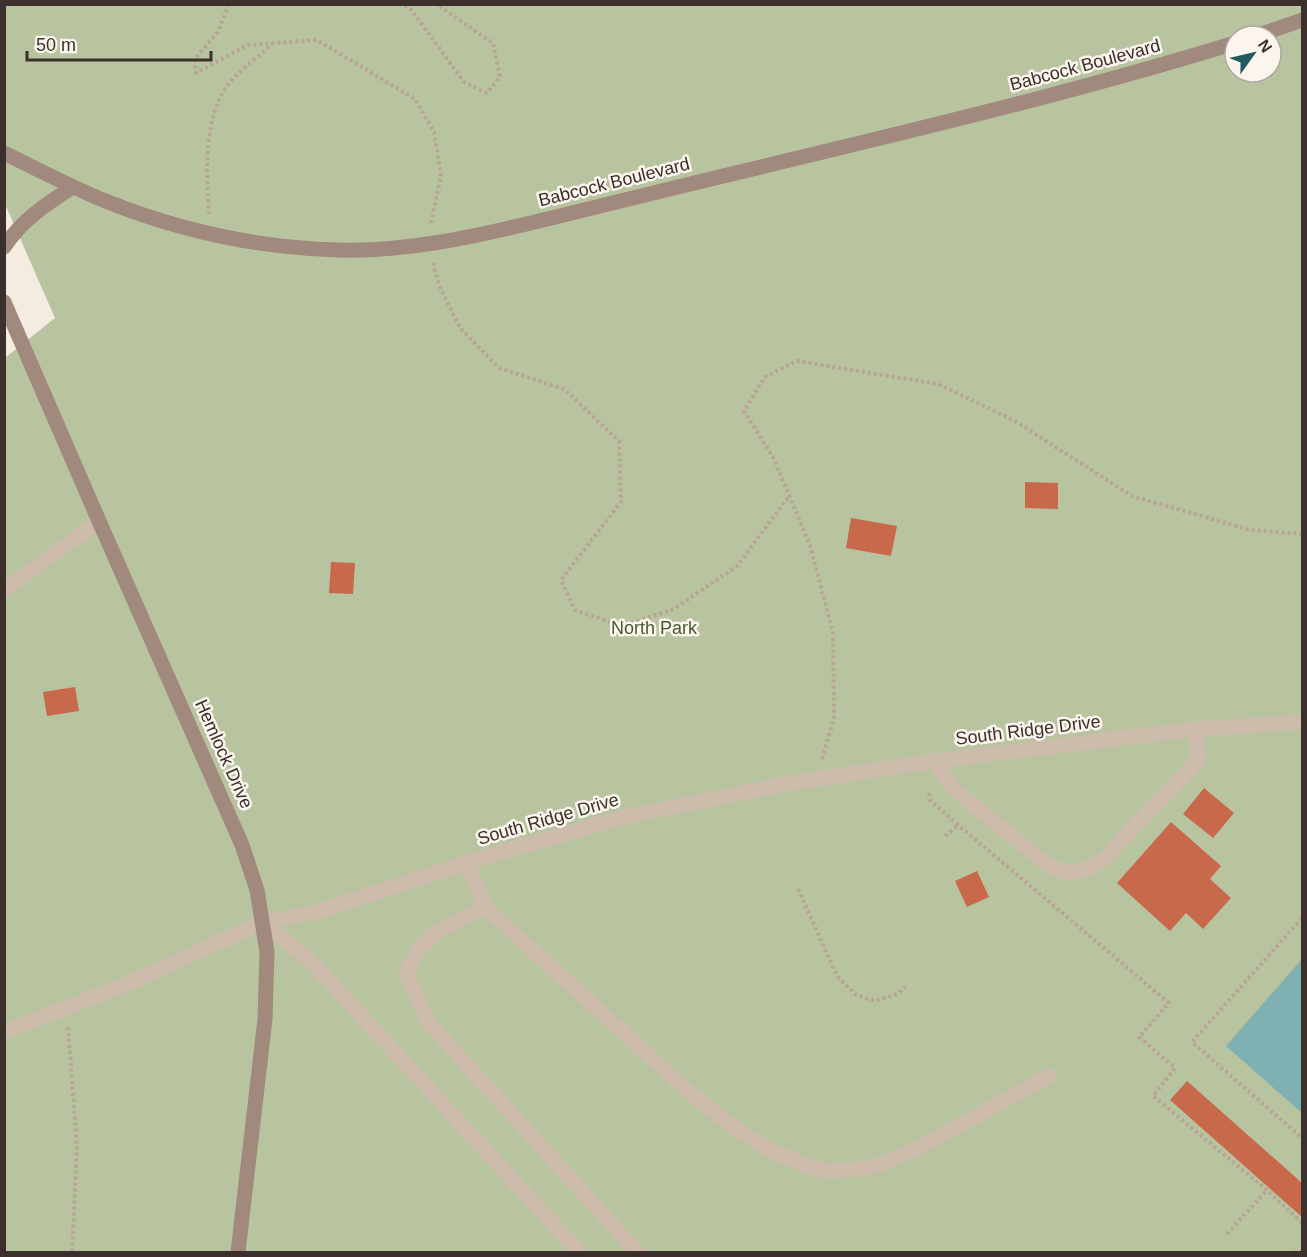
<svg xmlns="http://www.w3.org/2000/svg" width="1307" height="1257" font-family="Arial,sans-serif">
<rect width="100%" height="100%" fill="#f4ebe1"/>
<path fill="#b8c4a0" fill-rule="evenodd" d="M4,5H1302V1252H5V358L55,318L5,204ZM1235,36H1271V72H1235Z"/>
<path fill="#7fb0b2" d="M1302,959V1113L1226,1046Z"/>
<path fill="#c8694b" d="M1025,482L1058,483V509L1025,508Z
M851,518L897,526L891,556L846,548Z
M331,562L355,563L353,594L329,593Z
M75,687L79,711L47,716L43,692Z
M1204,788L1234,813L1213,838L1183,814Z
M1171,822L1221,866L1210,879L1231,898L1203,929L1186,913L1170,931L1117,883Z
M977,871L989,897L967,907L955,881Z
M1187,1081L1302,1183V1217L1170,1100Z"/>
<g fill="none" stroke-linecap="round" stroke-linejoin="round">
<path stroke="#b9a596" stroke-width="4" stroke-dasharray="3 3" stroke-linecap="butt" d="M229,4L218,32L195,59L196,73L248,45L317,40L415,99L434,132L441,175L431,224
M399,4L410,8L464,82L487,93L500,77L493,43L436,4
M209,214C206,175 203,112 231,81C243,68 259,56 272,44
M433,263L439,285L460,328L499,368L564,389L619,441L621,502L561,580L575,610L622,626L674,609L737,566L789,496
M822,759L834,718L833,633L810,545L773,457L744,411L765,377L797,361L938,384L1015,421L1132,496L1250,530L1302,534
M929,793L930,800L958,825L1169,1003L1139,1037L1175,1068L1153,1096L1267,1190L1302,1223
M945,836L958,825
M798,889L837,976L856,995L875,1001L897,994L906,986
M1302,918L1192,1042L1302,1138
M68,1027L77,1147L72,1252
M1227,1234L1267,1190
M1294,1252L1302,1251"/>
<path stroke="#cdbbac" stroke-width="15" d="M4,590L99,521
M934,761L954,789L1045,863L1066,873L1086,869L1103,860L1198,760L1196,729
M467,863L485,907L688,1091L729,1124L770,1150L807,1166L826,1171L852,1170L882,1164L918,1148L1049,1076
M485,907L435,933L419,949L406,972L428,1022L637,1252
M4,1032L125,985L263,922"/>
<path stroke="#cdbbac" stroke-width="15" d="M263,922L317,912L485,857L620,818L791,783L934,761L1196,729L1302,722
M263,922L310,961L333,985L579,1252"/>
<path stroke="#a18a7d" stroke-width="15" d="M1256,36L1302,20
M4,153C39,170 73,188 108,202C181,231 261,248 339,250C405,252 472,237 535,222C587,209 639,197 690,184C872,140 1056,98 1235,43
M4,247C22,220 46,204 73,187
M4,302L99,521L242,845L257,890L267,952L265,1019L238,1252"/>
</g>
<g text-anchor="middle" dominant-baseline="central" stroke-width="5" stroke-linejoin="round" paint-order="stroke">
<g font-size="18" fill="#3b302b" stroke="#fbf5ee">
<text transform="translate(1085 65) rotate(-15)">Babcock Boulevard</text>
<text transform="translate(614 182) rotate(-14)">Babcock Boulevard</text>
<text transform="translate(1028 730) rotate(-7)">South Ridge Drive</text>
<text transform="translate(224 754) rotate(66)">Hemlock Drive</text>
<text transform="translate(548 819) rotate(-16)">South Ridge Drive</text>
</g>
<g font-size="18" fill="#4a5a2e" stroke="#fbf5ee">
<text x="654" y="628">North Park</text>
</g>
</g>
<rect width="1307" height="1257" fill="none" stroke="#3b302b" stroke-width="12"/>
<g transform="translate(1253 54) rotate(56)"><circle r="28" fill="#fbf5ee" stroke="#aea6a0" stroke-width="1.5"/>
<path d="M0-4.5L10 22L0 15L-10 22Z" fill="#1f5a5e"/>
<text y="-9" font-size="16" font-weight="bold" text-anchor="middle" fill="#3b302b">N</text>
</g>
<path d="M27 51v9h184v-9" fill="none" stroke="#3b302b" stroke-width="3"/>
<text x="36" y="51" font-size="18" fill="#3b302b" stroke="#fbf5ee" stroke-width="4.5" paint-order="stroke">50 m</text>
</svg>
